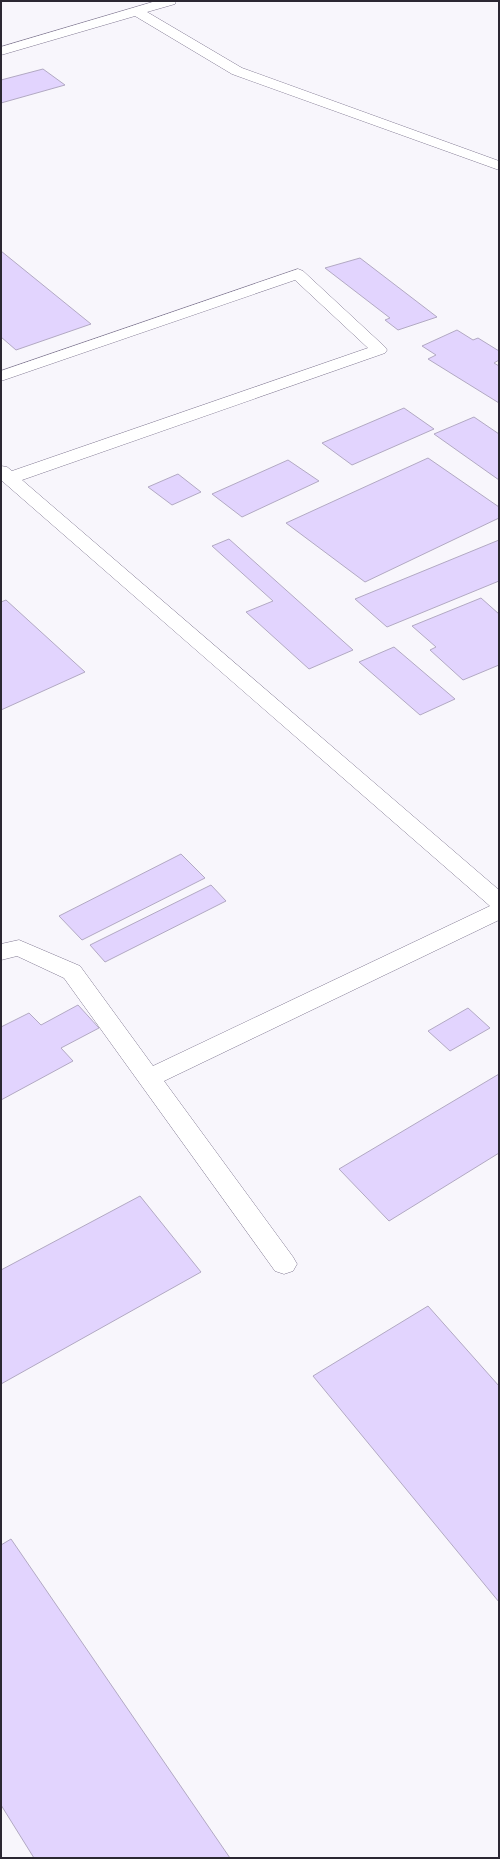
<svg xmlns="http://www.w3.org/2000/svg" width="500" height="1859" font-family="Arial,sans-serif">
<rect width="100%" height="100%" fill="#f8f6fc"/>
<path fill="#e2d4fe" stroke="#b2a9c3" d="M43,69L65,85L1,103V80Z
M1,251L91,324L16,350L1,337Z
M360,258L437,317L398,330L385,320L390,318L325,268Z
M457,330L473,340L478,338L499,351V360L494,363L499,366V403L428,359L436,355L422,346Z
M404,408L434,429L352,465L322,443Z
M474,417L499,434V480L434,434Z
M428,458L499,507V518L365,582L286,523Z
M288,460L319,481L242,517L212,494Z
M178,474L201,492L172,505L148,487Z
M229,539L353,650L309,669L246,612L273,601L212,546Z
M499,540V581L387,627L355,599Z
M481,598L499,614V665L463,680L430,650L436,647L412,626Z
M6,600L85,672L1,710V602Z
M394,647L455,699L420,715L359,662Z
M181,854L205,878L82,940L59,916Z
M211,885L226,901L105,962L90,945Z
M78,1005L99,1028L61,1048L73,1061L1,1100V1027L29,1013L41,1025Z
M468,1008L490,1028L450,1051L428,1031Z
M499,1074V1153L389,1221L339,1169Z
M140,1196L201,1272L1,1384V1270Z
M428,1306L499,1386V1602L313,1376Z
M11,1539L230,1858H34L1,1805V1545Z"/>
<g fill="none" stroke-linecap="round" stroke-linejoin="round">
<g stroke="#827a93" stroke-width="1">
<path id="minor" d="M156,1H176L175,4L147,12L242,68L499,161V170L232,74L135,16L1,55V47Z
M298,269L303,271L385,347L387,350L385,353L22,480L499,890V920L164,1081L293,1257L297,1264L293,1271L284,1274L275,1271L64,978L17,956L1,960V944L19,940L80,966L153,1066L490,906L1,480V466L7,467L12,471L368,348L295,280L1,381V371Z"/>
</g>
<use href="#minor" fill="#fff" fill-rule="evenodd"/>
</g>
<rect width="500" height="1859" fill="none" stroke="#2b2732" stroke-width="4"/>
</svg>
